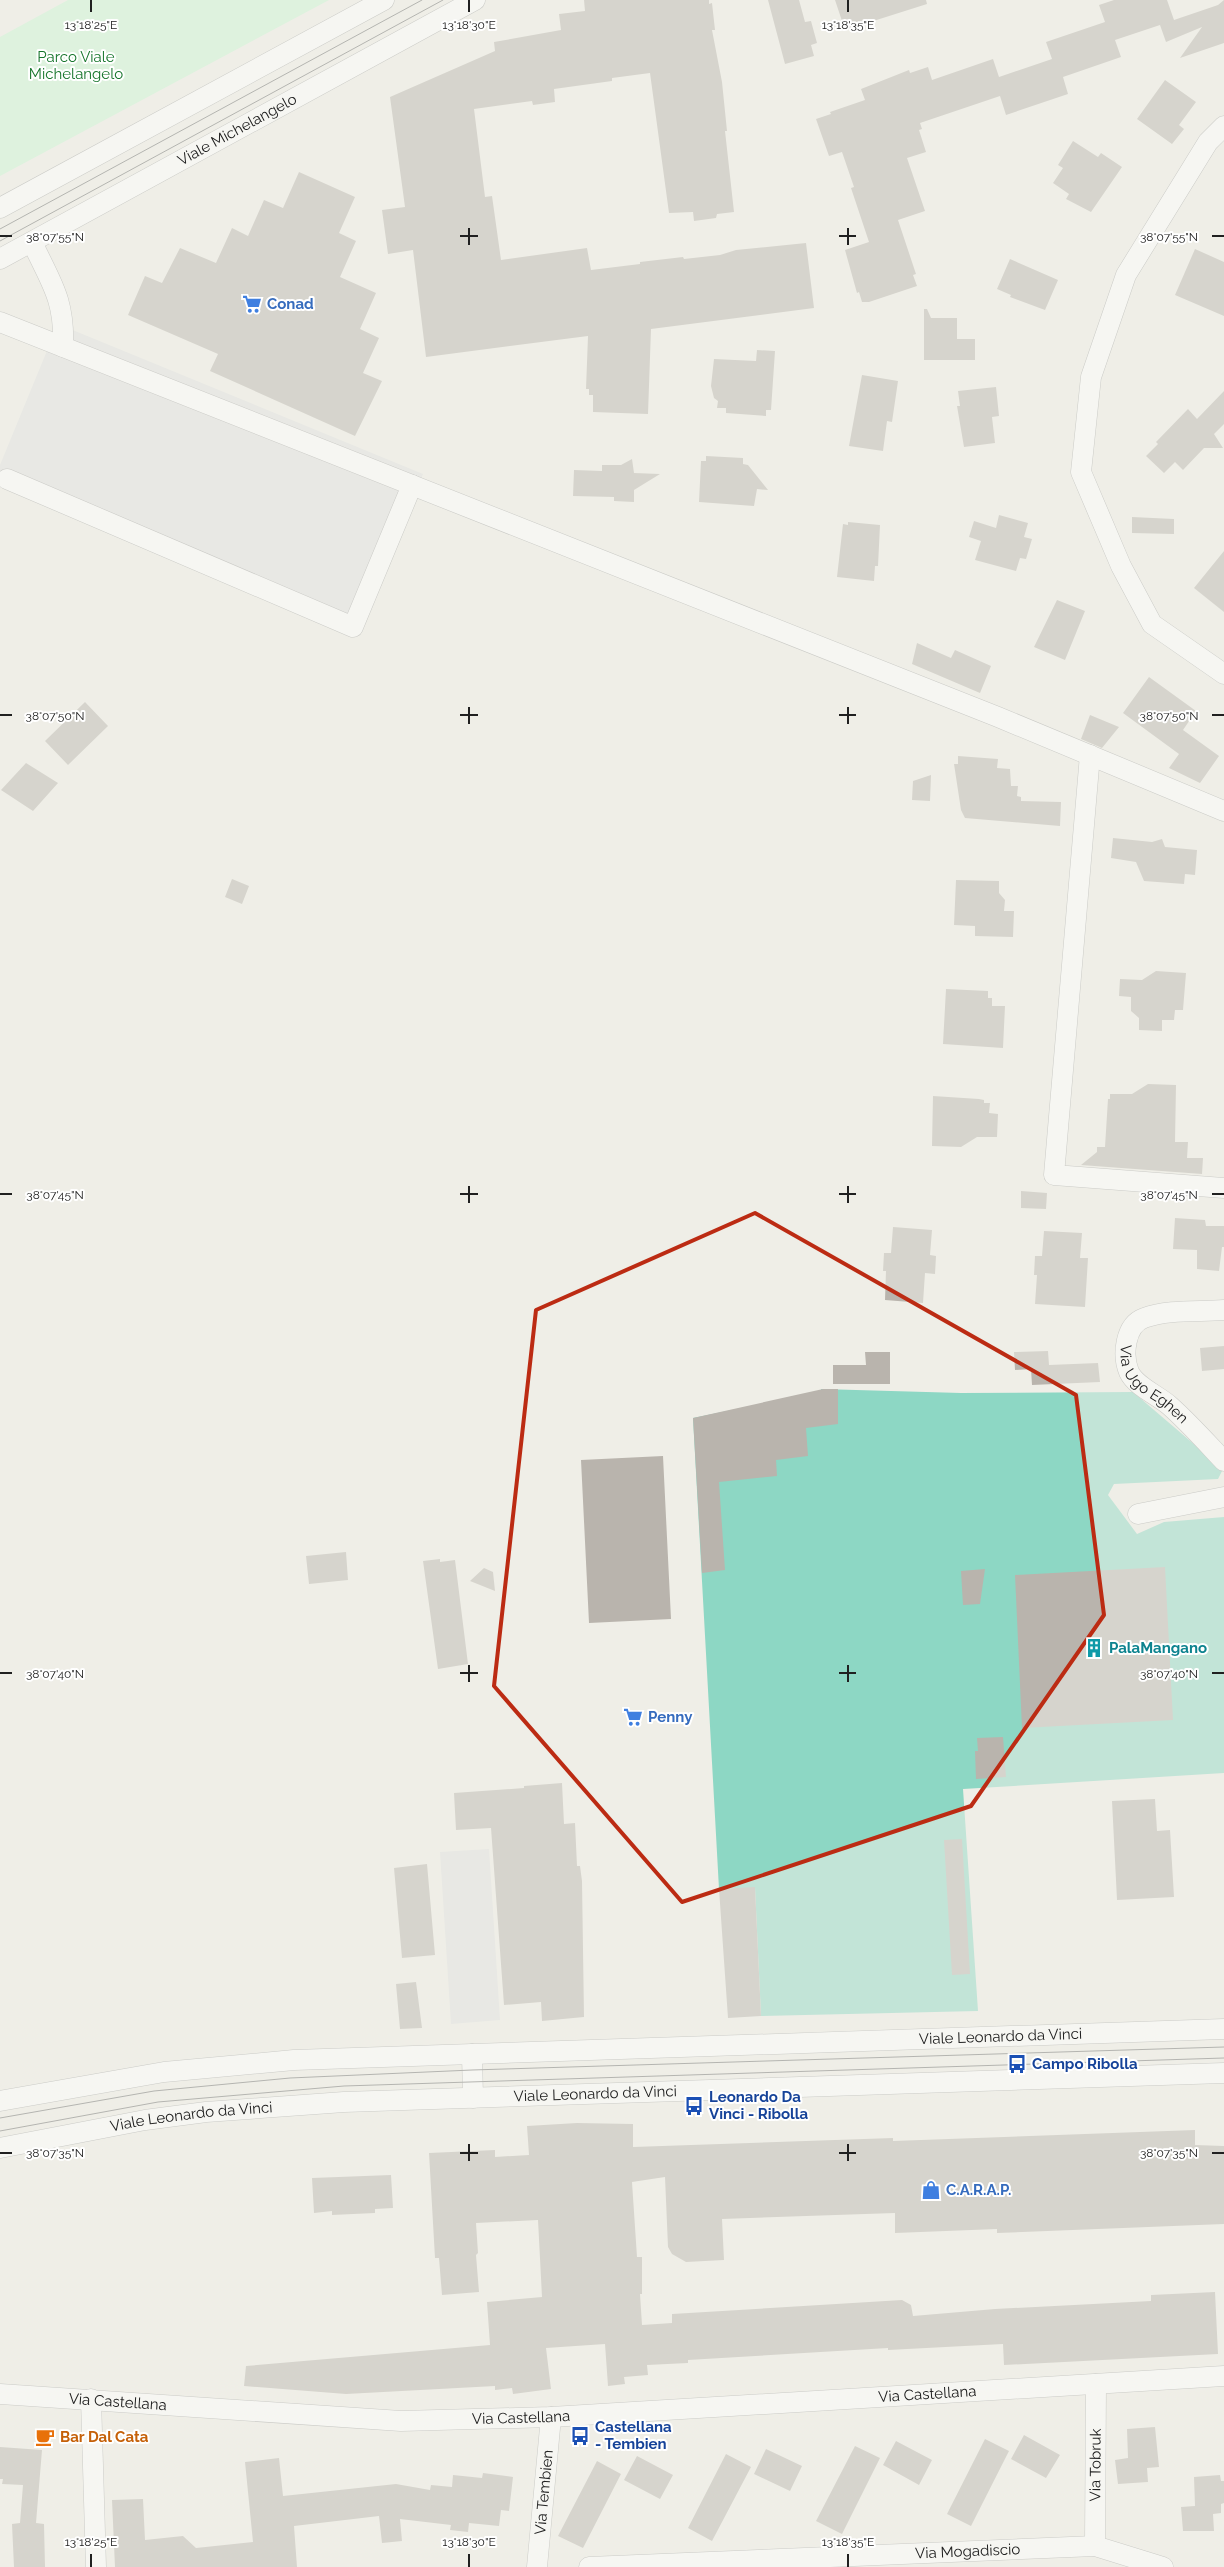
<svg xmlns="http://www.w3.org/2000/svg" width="1224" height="2567" font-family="Raleway,sans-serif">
<rect width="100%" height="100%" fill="#efeee7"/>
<path fill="#c9f5d2" d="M68,0H329L0,176V37Z"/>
<path fill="#8dd7c4" d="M821,1389L961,1393L1133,1392L1223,1469L1218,1479L1114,1484L1108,1495L1137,1534L1164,1522L1224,1517V1773L963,1789L978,2011L761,2016L755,1888L719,1889L693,1418L821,1392Z"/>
<path fill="#e0e0e0" d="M58,324L423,474L358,633L0,486V465Z
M489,1849L500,2020L451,2024L440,1852Z"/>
<path fill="#b9b4ad" d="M584,0H709V4L712,3L715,30H712L722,82L727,131H725L734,212L717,214L716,218L694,221L693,212L669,213L650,73L612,78V81L554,89L555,102L533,105L532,101L474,109L485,197L492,196L501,260L587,248L591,270L640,264V262L683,257L684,259L720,255L736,250L806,243L814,308L651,329L648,414L593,412V395H589V389H586L588,336L426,357L413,250L388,254L382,210L405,207L390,97L495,51L494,42L561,30L559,14L585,11Z
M768,0H799L805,22L811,21L817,43L811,45L814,56L785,64Z
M835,0H926L927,4L845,30Z
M1114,0H1167L1174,20L1218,5L1224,0V43L1180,58L1202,27L1166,42L1160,25L1115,40L1121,57L1063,77L1068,94L1006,115L1000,96L920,123L922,129L919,130L926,152L907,158L925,211L898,220L916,274L913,275L917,286L869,302H862L859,292L857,293L845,250L869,242L851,188L854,187L842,152L829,156L816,119L831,114L830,112L865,100L861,89L909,70L910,73L928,67L932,80L993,59L999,77L1052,59L1046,42L1105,22L1099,5Z
M1165,80L1196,102L1179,125L1184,129L1172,144L1137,119Z
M1073,141L1098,157L1101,153L1122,167L1091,212L1066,199L1069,194L1053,183L1063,168L1058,165Z
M299,172L355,197L339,233L356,241L340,277L376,293L360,329L379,338L363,373L382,381L355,436L210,371L218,354L128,315L145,276L162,283L180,248L216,263L232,228L248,236L264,200L283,208Z
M1195,249L1224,262V316L1175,295Z
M1010,259L1058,280L1045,310L1010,297L1011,295L997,289Z
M924,309H927L931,318H957V339H975V360H924Z
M757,350L775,351L771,410H766V416L726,413V408H717L718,401L714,398L711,386L714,359L756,361Z
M862,375L898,381L892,422L887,421L883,451L849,446Z
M996,387L999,416L992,417L995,443L964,447L957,406H960L958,391Z
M1224,391V424L1214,434L1223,448H1204L1183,470L1175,462L1164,473L1146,456L1158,444L1156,442L1188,409L1197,419Z
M706,456L743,458V464L748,465L768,490L757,489L754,506L699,502L701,461H706Z
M632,459L634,473L660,474L634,490V502L614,501V497L573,496L574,470L602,471V465H621Z
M999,515L1028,523L1024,537L1032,539L1026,559L1020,558L1016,571L975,560L981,541L969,537L974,521L996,528Z
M1132,517L1174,519V534L1132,533Z
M848,522L880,525L878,566H875L874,581L837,577L843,524L848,525Z
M1224,551V612L1194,588Z
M1057,600L1085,611L1065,660L1034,647Z
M917,643L951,658L955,650L991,666L980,693L912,664Z
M1149,677L1196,711L1183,730L1219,756L1200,783L1169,768L1179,754L1123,713Z
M85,702L108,726L68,765L45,741Z
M1090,715L1119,727L1102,748L1081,739Z
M958,756L998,759L997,768L1010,769L1011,786H1018L1017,796L1021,797V801L1061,802L1060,826L965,818L961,810L954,764H958Z
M26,763L58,783L33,811L1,790Z
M931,775L930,801L912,800L913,781Z
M1113,838L1152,842L1162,839L1165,847L1197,850L1195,875L1185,874L1184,884L1144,881L1136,862L1111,858Z
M232,879L249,886L242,904L225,897Z
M956,880L999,881V893L1005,900L1004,911H1014L1013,937L975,936V926L954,925Z
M1156,971L1186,973L1183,1010H1175L1174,1020H1162V1031L1139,1030V1018L1131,1011V997L1119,996L1120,979L1142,980Z
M946,989L988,991V998H992V1006H1005L1003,1048L943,1044Z
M1148,1084L1176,1085L1175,1142H1188L1187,1158H1203L1202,1174L1081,1165L1097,1152V1147H1105L1108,1099H1110V1094H1132Z
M933,1096L979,1099L984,1100V1103H990L989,1113L998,1114L997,1137H977L961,1147L932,1146Z
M1021,1191L1047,1193L1046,1209L1021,1208Z
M1175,1218L1205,1220L1206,1226H1224V1247H1222L1219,1271L1197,1269V1250L1173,1249Z
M893,1227L932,1230L930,1255L936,1256L935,1274L925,1273L923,1303L885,1300L886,1271H883L884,1253H891Z
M1044,1231L1082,1233L1080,1258H1088L1085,1307L1035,1304L1037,1275H1034L1035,1256H1042Z
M1224,1346V1369L1202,1371L1200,1348Z
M1048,1351L1049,1365L1098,1363L1100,1382L1032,1385L1031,1369L1015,1370L1014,1352Z
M865,1352H890V1384H833V1365H866Z
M823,1389H838V1424L806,1428L808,1456L776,1460L777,1476L719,1482L725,1570L702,1573L693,1418Z
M663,1456L671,1619L589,1623L581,1460Z
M346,1552L348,1580L309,1584L306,1556Z
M440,1559V1562L455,1560L468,1664L438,1669L423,1561Z
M1165,1567L1173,1720L1022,1728L1015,1575Z
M484,1568L493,1572L495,1591L470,1581Z
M985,1569L980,1604L963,1605L961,1571Z
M1003,1737L1006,1777L976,1779L975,1751H978L977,1738Z
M562,1783L564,1824L575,1823L577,1866H580L582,1881L584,2017L542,2021L541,2002L504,2005L491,1828L456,1830L454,1793L524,1788V1786Z
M1155,1799L1157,1831L1170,1830L1174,1897L1117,1900L1112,1801Z
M962,1839L970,1974L952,1975L944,1840Z
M427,1864L435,1955L402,1958L394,1868Z
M755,1887L761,2016L728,2018L719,1889Z
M416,1982L422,2028L400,2029L396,1984Z
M577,2123L633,2124V2147L893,2138V2141L1195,2130V2145L1224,2146V2224L997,2233V2229L895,2233V2213L722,2219L724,2260L686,2262L672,2254L668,2247L665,2177L632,2182L637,2257H642V2294H640L642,2325L672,2323V2314L902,2300L911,2305L913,2316L995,2309L1151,2301V2295L1215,2292L1218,2354L1004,2365L1003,2344L888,2350V2348L688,2360V2363L647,2365L648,2375L624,2377L625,2384L608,2386L605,2344L546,2348L551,2389L513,2394L512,2388L495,2390V2386L346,2394L244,2386L246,2366L490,2345L487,2302L542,2297L538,2220L476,2223L478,2253L476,2255L479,2292L442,2295L439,2258H435L429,2153L495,2150V2157L529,2155L527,2126Z
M391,2175L393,2208L375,2209V2213L332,2215V2211L314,2213L312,2178Z
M1155,2427L1159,2467L1147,2468L1148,2482L1118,2484L1115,2460L1128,2458L1127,2429Z
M1024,2435L1060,2455L1046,2478L1011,2459Z
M985,2439L1009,2451L971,2526L947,2514Z
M896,2441L932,2460L919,2485L883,2465Z
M855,2446L880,2458L842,2534L816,2521Z
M0,2447L42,2450L36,2523L44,2524L45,2567H14L12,2524L20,2523L23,2485L2,2484L3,2479H0Z
M766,2449L802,2466L790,2491L754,2474Z
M726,2454L751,2467L712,2541L688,2528Z
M637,2456L673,2475L660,2499L624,2480Z
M279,2458L283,2496L396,2484L430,2490L431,2485L452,2487L453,2475L482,2478L483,2473L513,2477L509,2511L501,2510L499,2526L469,2523L468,2532L450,2530L451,2525L400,2519L402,2541L382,2543L379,2516L294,2526L297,2567H115L112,2500L143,2499L145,2540L183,2536L196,2548L253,2542L245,2462Z
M597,2461L621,2474L583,2548L558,2536Z
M1220,2475L1221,2481H1224V2503L1221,2504V2513L1213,2514L1214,2531H1183L1181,2507L1195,2506L1194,2477Z"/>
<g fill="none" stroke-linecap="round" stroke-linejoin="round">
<g stroke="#a1a1a1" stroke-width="21">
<g id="minor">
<path d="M1224,126L1208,142L1126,275L1091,377L1081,472L1121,566L1152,624L1224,674"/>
<path d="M0,208L384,0"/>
<path d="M32,242C51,283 65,299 63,347"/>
<path id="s1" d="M0,259L475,0"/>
<path d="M0,322L998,717L1224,811"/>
<path d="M7,479L353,627L412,485"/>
<path d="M1090,755L1054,1175L1224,1188"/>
<path id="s2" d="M1224,1310C1199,1312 1168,1309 1144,1318C1125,1325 1122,1355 1129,1372C1136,1387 1158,1395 1170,1406C1189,1423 1206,1442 1224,1461"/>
<path d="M1138,1514L1224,1497"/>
<path d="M472,2054L473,2098"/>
<path id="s3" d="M0,2101L164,2072L294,2060L1224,2029"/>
<path id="s4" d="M0,2148L145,2120L206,2112L344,2102L1224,2073"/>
<path id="s5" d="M0,2394L401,2421L551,2417L1224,2376"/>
<path d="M91,2399L96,2567"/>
<path id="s6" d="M1095,2546L1096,2384"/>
<path id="s7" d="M537,2567L551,2417"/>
<path id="s8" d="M589,2567L1095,2546L1163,2567"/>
</g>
</g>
<use href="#minor" stroke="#fff" stroke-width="20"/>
<path stroke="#6e6e6e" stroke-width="1" d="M0,229L422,0
M0,241L443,0
M0,2118L154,2091L290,2078L472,2070L1224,2047
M0,2131L158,2102L344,2086L1224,2058"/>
</g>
<path d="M0 0H1224V2567H0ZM755,1213L1076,1395L1104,1615L971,1806L682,1902L494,1686L536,1310Z" fill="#efeee7" fill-opacity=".55" fill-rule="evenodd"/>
<path fill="none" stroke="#bc2b13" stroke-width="4" stroke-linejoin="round" d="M755,1213L1076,1395L1104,1615L971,1806L682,1902L494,1686L536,1310Z"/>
<path fill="none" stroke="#202020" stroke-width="2" d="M91,0V12M469,0V12M848,0V12M469,228V245M848,228V245M0,236H12M460,236H478M839,236H856M1212,236H1224M469,707V724M848,707V724M0,715H12M460,715H478M839,715H856M1212,715H1224M469,1186V1203M848,1186V1203M0,1194H12M460,1194H478M839,1194H856M1212,1194H1224M469,1665V1682M848,1665V1682M0,1673H12M460,1673H478M839,1673H856M1212,1673H1224M469,2144V2161M848,2144V2161M0,2153H12M460,2153H478M839,2153H856M1212,2153H1224M91,2554V2567M469,2554V2567M848,2554V2567"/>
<defs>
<g id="supermarket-bare" transform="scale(1.5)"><path d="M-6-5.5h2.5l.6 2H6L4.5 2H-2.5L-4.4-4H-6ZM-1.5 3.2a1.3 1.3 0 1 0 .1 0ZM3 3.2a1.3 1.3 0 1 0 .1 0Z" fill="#3f7fe0" stroke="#fff" stroke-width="2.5" paint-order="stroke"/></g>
<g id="building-bare" transform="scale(1.5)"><path d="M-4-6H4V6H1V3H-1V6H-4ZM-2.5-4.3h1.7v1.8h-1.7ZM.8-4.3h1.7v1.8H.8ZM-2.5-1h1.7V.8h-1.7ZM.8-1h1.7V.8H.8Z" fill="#0f9aa8" stroke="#fff" stroke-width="2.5" paint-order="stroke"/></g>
<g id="bus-bare" transform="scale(1.5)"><path d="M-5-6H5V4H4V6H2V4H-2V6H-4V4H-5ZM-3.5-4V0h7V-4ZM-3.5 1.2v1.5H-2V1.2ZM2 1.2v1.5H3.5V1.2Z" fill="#1a4fb4" stroke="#fff" stroke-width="2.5" paint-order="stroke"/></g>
<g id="shop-bare" transform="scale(1.5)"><path d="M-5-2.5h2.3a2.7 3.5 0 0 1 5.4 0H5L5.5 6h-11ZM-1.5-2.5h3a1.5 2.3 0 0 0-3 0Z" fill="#3f7fe0" stroke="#fff" stroke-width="2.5" paint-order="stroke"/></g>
<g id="cafe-bare" transform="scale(1.5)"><path d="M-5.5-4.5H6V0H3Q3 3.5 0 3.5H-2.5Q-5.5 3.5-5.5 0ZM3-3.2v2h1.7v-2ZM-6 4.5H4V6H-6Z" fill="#e8710a" stroke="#fff" stroke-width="2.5" paint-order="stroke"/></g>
</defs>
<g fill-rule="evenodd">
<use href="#supermarket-bare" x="252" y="304"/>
<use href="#building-bare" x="1094" y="1648"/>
<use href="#supermarket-bare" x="633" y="1717"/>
<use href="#bus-bare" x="1017" y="2064"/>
<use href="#bus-bare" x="694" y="2106"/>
<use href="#shop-bare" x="931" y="2190"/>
<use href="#bus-bare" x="580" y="2436"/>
<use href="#cafe-bare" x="45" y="2437"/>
</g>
<g text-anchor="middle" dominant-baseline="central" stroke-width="4" stroke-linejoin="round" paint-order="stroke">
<g font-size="15" fill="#16752b" stroke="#fff">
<text x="76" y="57">Parco Viale<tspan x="76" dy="17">Michelangelo</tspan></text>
</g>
<g font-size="15" fill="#202020" stroke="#fff">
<text stroke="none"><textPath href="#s1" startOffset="270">Viale Michelangelo</textPath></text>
<text stroke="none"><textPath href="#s2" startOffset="166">Via Ugo Eghen</textPath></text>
<text stroke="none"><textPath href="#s3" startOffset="1004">Viale Leonardo da Vinci</textPath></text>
<text stroke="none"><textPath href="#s4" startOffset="599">Viale Leonardo da Vinci</textPath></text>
<text stroke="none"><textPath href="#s4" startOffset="194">Viale Leonardo da Vinci</textPath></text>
<text stroke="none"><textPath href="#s5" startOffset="929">Via Castellana</textPath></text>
<text stroke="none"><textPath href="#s5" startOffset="118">Via Castellana</textPath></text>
<text stroke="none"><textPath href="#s5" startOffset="522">Via Castellana</textPath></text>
<text stroke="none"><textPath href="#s6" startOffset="81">Via Tobruk</textPath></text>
<text stroke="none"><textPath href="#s7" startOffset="75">Via Tembien</textPath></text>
<text stroke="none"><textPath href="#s8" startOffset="379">Via Mogadiscio</textPath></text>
</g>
<g font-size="15" font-weight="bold" fill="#366cbe" stroke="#fff" text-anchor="start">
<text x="267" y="304">Conad</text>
<text x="648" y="1717">Penny</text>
<text x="946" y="2190">C.A.R.A.P.</text>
</g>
<g font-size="15" font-weight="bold" fill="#0d838f" stroke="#fff" text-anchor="start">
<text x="1109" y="1648">PalaMangano</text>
</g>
<g font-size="15" font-weight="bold" fill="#164399" stroke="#fff" text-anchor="start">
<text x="1032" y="2064">Campo Ribolla</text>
<text x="709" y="2097">Leonardo Da<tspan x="709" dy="17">Vinci - Ribolla</tspan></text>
<text x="595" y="2427">Castellana<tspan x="595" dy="17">- Tembien</tspan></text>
</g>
<g font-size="15" font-weight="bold" fill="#c56008" stroke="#fff" text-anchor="start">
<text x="60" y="2437">Bar Dal Cata</text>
</g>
</g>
<g font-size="12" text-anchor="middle" fill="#202020" stroke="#fff" stroke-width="4" stroke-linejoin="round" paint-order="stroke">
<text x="91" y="29">13°18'25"E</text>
<text x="469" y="29">13°18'30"E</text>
<text x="848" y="29">13°18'35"E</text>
<text x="55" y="241">38°07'55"N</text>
<text x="1169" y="241">38°07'55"N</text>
<text x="55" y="720">38°07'50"N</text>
<text x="1169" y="720">38°07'50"N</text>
<text x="55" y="1199">38°07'45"N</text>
<text x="1169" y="1199">38°07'45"N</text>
<text x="55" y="1678">38°07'40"N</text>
<text x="1169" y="1678">38°07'40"N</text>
<text x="55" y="2157">38°07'35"N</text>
<text x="1169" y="2157">38°07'35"N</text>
<text x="91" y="2546">13°18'25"E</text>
<text x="469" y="2546">13°18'30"E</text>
<text x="848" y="2546">13°18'35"E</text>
</g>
</svg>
